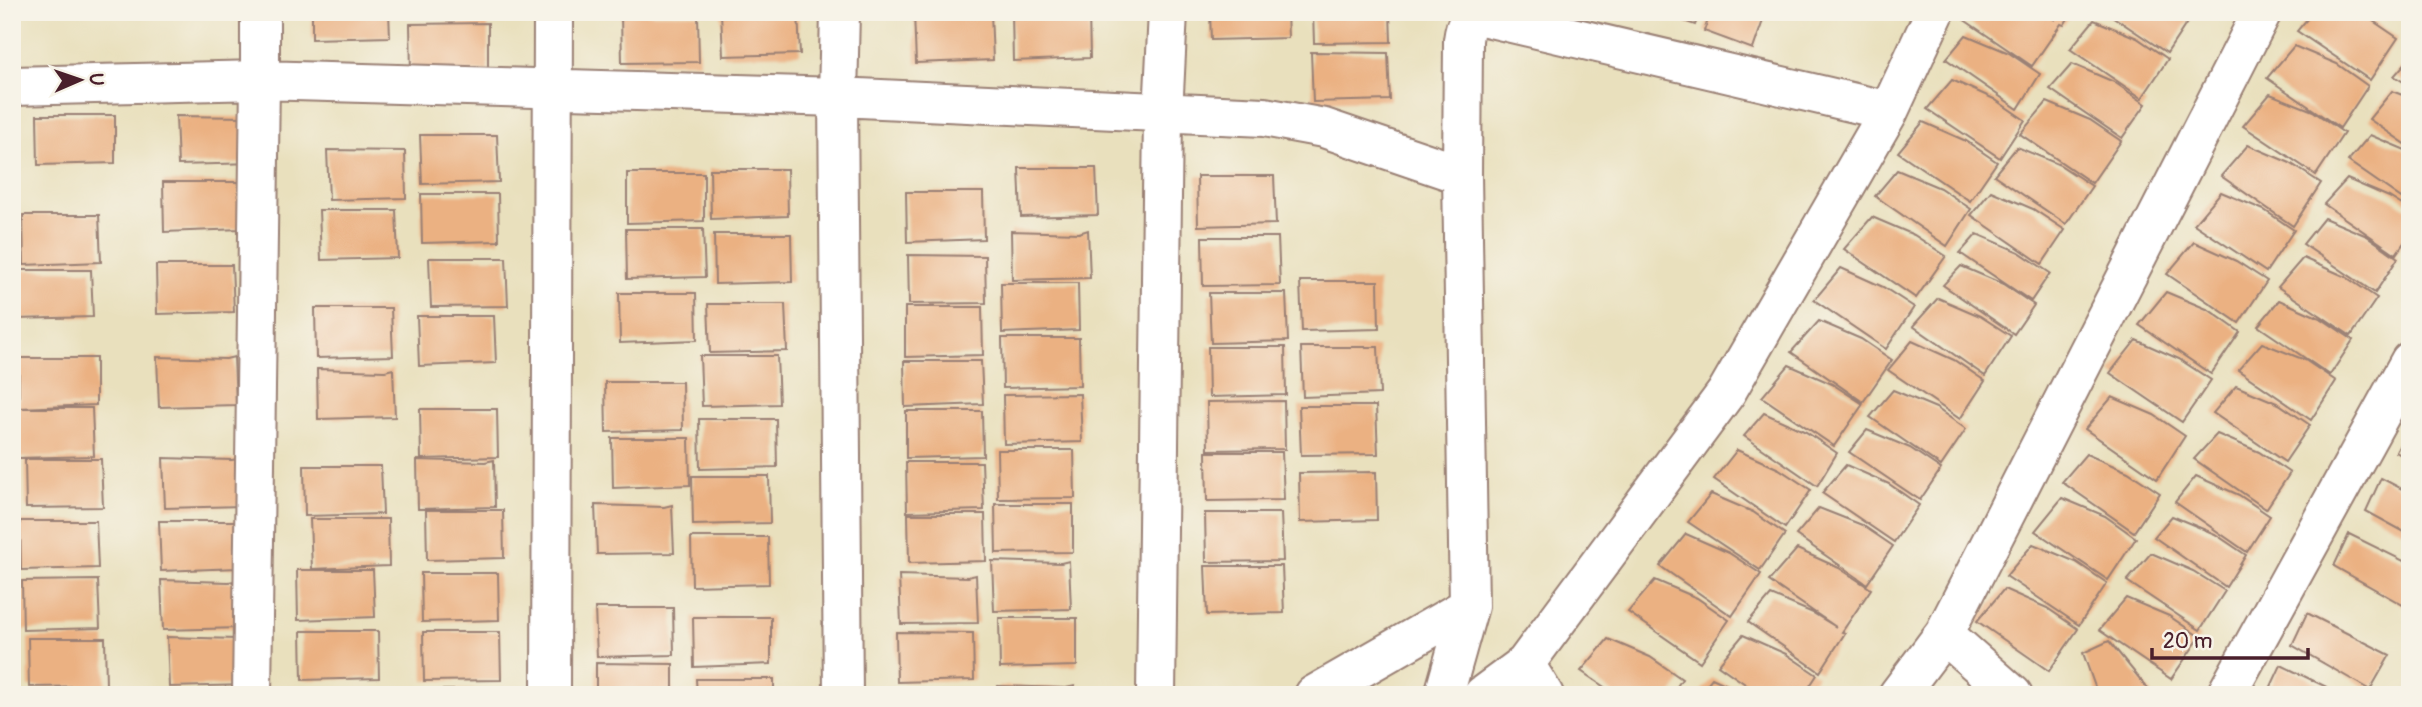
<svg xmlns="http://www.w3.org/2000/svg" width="2422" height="707" font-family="Pangolin,sans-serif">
<rect width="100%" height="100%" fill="#f7f3e8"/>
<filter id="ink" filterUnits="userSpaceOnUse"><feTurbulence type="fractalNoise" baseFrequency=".0143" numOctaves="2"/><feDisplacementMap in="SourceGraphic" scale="14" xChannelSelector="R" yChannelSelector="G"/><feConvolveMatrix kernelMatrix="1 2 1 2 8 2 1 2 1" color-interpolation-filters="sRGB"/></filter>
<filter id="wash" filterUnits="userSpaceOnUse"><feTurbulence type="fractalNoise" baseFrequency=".00686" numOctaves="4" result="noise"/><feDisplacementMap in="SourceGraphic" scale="28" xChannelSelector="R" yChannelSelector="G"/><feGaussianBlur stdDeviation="1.57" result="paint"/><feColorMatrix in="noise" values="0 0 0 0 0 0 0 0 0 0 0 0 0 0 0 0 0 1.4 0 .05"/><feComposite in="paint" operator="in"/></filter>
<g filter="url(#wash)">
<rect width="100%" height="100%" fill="#e9e0bd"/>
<g id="blocks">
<path fill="#ebb182" d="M144,12H222V15L145,17Z
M312,12H389L390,37L312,39Z
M721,12H798L800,54L723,56Z
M1012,12H1089L1090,58L1013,61Z
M1210,12H1287L1288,38L1211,40Z
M1313,12H1390L1391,42L1314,43Z
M1659,12H1700L1695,25Z
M1711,12H1766L1753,49L1704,31Z
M1963,12H2043L2055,20L2045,12H2072L2064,25L2061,24L2032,66L1960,17Z
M2106,12H2194L2167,53Z
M2313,12H2356L2367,17L2398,38L2370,80L2297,31Z
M914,13H991L993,60L916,63Z
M621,14H698L699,62L622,63Z
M2094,20L2137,38L2168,59L2142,98L2070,49Z
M488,23V71L411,73L410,24Z
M1966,35L2009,53L2040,74L2018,109L1946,59Z
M2294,46L2337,64L2368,86L2340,128L2267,78Z
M1311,52L1388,53L1390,100L1313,102Z
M2410,58V86L2394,76Z
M2072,64L2114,82L2146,104L2122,138L2050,89Z
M1952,80L1994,99L2025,120L2000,158L1927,109Z
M2392,91L2410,98V147L2369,119Z
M2270,94L2313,111L2344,133L2316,175L2243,126Z
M2047,102L2090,120L2121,141L2092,183L2020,134Z
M37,115H115V163L38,165Z
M176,116L245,117L255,163L178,165Z
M1923,122L1966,141L1997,162L1970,201L1898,152Z
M420,135H497L499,182L422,184Z
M2370,135L2410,152V204L2348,161Z
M2248,145L2290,163L2321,183L2293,226L2221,176Z
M2017,147L2060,165L2092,186L2066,224L1994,175Z
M327,150L405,151L406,198L329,200Z
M1019,168H1096L1098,215L1021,217Z
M710,169H787L788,216L711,219Z
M1897,170L1940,188L1971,209L1947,246L1875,196Z
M627,173H704V221L627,223Z
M1197,176H1274L1276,224L1198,226Z
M2347,179L2389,197L2410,210V234L2396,254L2324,204Z
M163,182H239L241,229L164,232Z
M1991,191L2033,209L2065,230L2042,264L1971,215Z
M906,192H983L984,239L907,242Z
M2221,192L2264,210L2294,230L2266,272L2194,224Z
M421,194H498L499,241L422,243Z
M319,210H396L398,258L321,260Z
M23,215H99L101,262L24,265Z
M1872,217L1914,235L1946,256L1916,298L1844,249Z
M2324,218L2367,236L2398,258L2375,293L2303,244Z
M626,229H703L705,277L627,279Z
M1088,230L1090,278L1012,280L1011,231L1079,233Z
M714,234H791L792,282L715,284Z
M1977,234L2019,252L2050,273L2031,301L1960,253Z
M1202,237H1278L1280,285L1203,286Z
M2194,242L2236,261L2267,281L2239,323L2167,274Z
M908,255L985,256L986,303L909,304Z
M429,258H506L508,306L431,307Z
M2303,258L2346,277L2377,298L2351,336L2278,287Z
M156,265H232L234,312L157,314Z
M1961,266L2003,284L2034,305L2014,334L1943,285Z
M1841,268L1883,287L1914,307L1886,349L1814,300Z
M15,270H91L93,317L15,319Z
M1300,281H1378L1379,329L1302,331Z
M1001,283H1078L1079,330L1002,333Z
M2166,292L2209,310L2240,332L2211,374L2139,325Z
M619,293H696L697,340L620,343Z
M1209,293H1286L1288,341L1211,343Z
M1938,298L1980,316L2011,336L1985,376L1913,326Z
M2279,300L2322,319L2353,340L2330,375L2258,326Z
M708,304H785L787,351L710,353Z
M905,307H982L983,355L905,357Z
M315,308H391L393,356L316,358Z
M417,316H494L496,363L419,366Z
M1819,321L1861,339L1892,360L1863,402L1791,352Z
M1002,338H1079L1080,386L1003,388Z
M2136,340L2179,359L2211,380L2182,422L2110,373Z
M1912,341L1954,360L1985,381L1960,419L1888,370Z
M2262,343L2305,360L2336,381L2311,420L2238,370Z
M1208,347H1285L1286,395L1209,397Z
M1301,347H1378L1380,394L1303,397Z
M700,356H777L779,404L702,406Z
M157,357L226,359L234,357L236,405L159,407Z
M19,358H96V405L19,408Z
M904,361H981L983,404L905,407Z
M1789,365L1832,384L1863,404L1834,446L1762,397Z
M317,369L385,371L393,369L395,417L318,419Z
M605,382H682L683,430L606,432Z
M2236,386L2279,404L2310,425L2285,462L2213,413Z
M1893,390L1936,408L1966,429L1941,466L1870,417Z
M1080,394L1082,442L1004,444L1003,395Z
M2112,397L2154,415L2185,436L2157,479L2085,429Z
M1284,401L1285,449L1208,450L1207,402Z
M1299,406H1376L1378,454L1301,455Z
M16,408H92L94,456L17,458Z
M420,409H497L498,457L421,459Z
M906,411H982L983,456L906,458Z
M1764,413L1806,432L1837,453L1817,486L1744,436Z
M699,419H776L777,467L700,469Z
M2410,425V460L2396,452Z
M1867,430L1910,448L1941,469L1920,500L1849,452Z
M2217,434L2259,452L2290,473L2266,509L2194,459Z
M612,438H689L690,485L613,488Z
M997,450H1074L1075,498L998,499Z
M1737,450L1779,469L1811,490L1785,528L1714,479Z
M1206,452H1282L1284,500L1207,501Z
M2086,454L2128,472L2160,493L2134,532L2062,482Z
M163,458L232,460L241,458L242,506L165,508Z
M25,459H101L103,507L26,508Z
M417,460L485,462L494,460L495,507L418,509Z
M906,462H982L984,510L907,512Z
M1846,465L1889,484L1919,505L1894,542L1822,493Z
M304,466H381L383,514L305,516Z
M1376,472L1377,520L1300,522L1299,473Z
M692,476H769L770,523L693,525Z
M2196,476L2239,495L2270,516L2247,552L2175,502Z
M2381,478L2410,493V535L2366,511Z
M1711,494L1753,512L1785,534L1760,570L1688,522Z
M2062,498L2105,516L2136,538L2108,580L2035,531Z
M995,504H1073V552L996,553Z
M595,505L664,507L672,505L674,553L597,554Z
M1819,508L1862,525L1893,546L1867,584L1796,535Z
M426,510H503L504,558L427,560Z
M1205,513H1281L1283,561L1206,562Z
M908,514H985L986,561L909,563Z
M2172,516L2215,534L2246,555L2226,587L2154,537Z
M310,519H388L389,566L312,569Z
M20,521H96L98,568L21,570Z
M159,521H236L238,568L161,571Z
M1686,534L1729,553L1761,574L1732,616L1660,566Z
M2349,534L2410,564V609L2334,566Z
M691,537H768L769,584L692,586Z
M2033,544L2076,562L2107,583L2079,625L2006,576Z
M1797,549L1839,568L1871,589L1842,632L1845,633L1820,672L1748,622L1771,595L1813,613L1836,627L1769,581Z
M2151,553L2193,571L2225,591L2200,630L2127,581Z
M992,561L1061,563L1069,561L1071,609L994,611Z
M1205,566H1282L1284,613L1207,615Z
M297,570H373L375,617L298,620Z
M421,573H498L499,620L422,622Z
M899,575L968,577L976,575L978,623L901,624Z
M98,580L100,628L23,630L22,581Z
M161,580L229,582L238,580L240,628L163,630Z
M1655,580L1697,598L1729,620L1700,662L1628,612Z
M2004,589L2047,608L2078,629L2049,671L1977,621Z
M2126,598L2169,616L2200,637L2171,679L2099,630Z
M595,608H673L674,655L597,657Z
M2307,613L2390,655L2370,690L2292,645Z
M693,617H771V664L694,667Z
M999,618H1077V666L1000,668Z
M301,631H378L379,678L302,680Z
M423,632H500L501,680L424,681Z
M896,632L973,633L974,680L897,682Z
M1743,635L1786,654L1817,675L1804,695H1761L1718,665Z
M167,637L236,639L246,685L169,687Z
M28,638H105L106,686L29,687Z
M1608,639L1650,657L1682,679L1671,695H1616L1581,671Z
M2109,641L2153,695H2098L2083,653Z
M596,663L673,664V695H596Z
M2281,665L2343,695H2267Z
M1712,678L1749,695H1698Z
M696,679H774V695H697Z
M998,686L1066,688L1075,686L1076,695H999Z
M429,690H507V695H430Z
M301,692H347V695H301Z"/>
</g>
</g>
<g filter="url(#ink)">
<use href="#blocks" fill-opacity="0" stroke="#9a8074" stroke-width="2"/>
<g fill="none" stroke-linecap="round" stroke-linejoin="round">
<g stroke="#9a8074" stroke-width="42">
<path id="minor" d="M840,12L838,97L843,695
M12,86L260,80V12
M1462,175L1463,40C1465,25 1467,19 1482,16L1889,111
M1944,634L2013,695
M1525,664L1544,695
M252,695L260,80L838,97L1264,117L1324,128L1462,175L1469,606L1444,695
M551,695L553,12
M1156,695L1163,114L1168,12
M1314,695L1469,606
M1483,695L1525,664L1726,393L1889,111L1935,12
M1898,695L1944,634L2262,12
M2226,695L2410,361"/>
</g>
<use href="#minor" stroke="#fff" stroke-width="38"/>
</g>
</g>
<rect width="2422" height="707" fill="none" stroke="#f7f3e8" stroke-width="42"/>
<g transform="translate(80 80) rotate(88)" stroke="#f7f3e8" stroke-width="5" paint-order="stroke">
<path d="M0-5L12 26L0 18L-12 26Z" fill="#4a1f2b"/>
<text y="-10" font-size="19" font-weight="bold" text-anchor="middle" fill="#4a1f2b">U</text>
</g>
<path d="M2152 648v10h156v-10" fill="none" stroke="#4a1f2b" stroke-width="3.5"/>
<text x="2163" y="648" font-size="21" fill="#4a1f2b" stroke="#f7f3e8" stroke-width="5" paint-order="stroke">20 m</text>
</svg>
